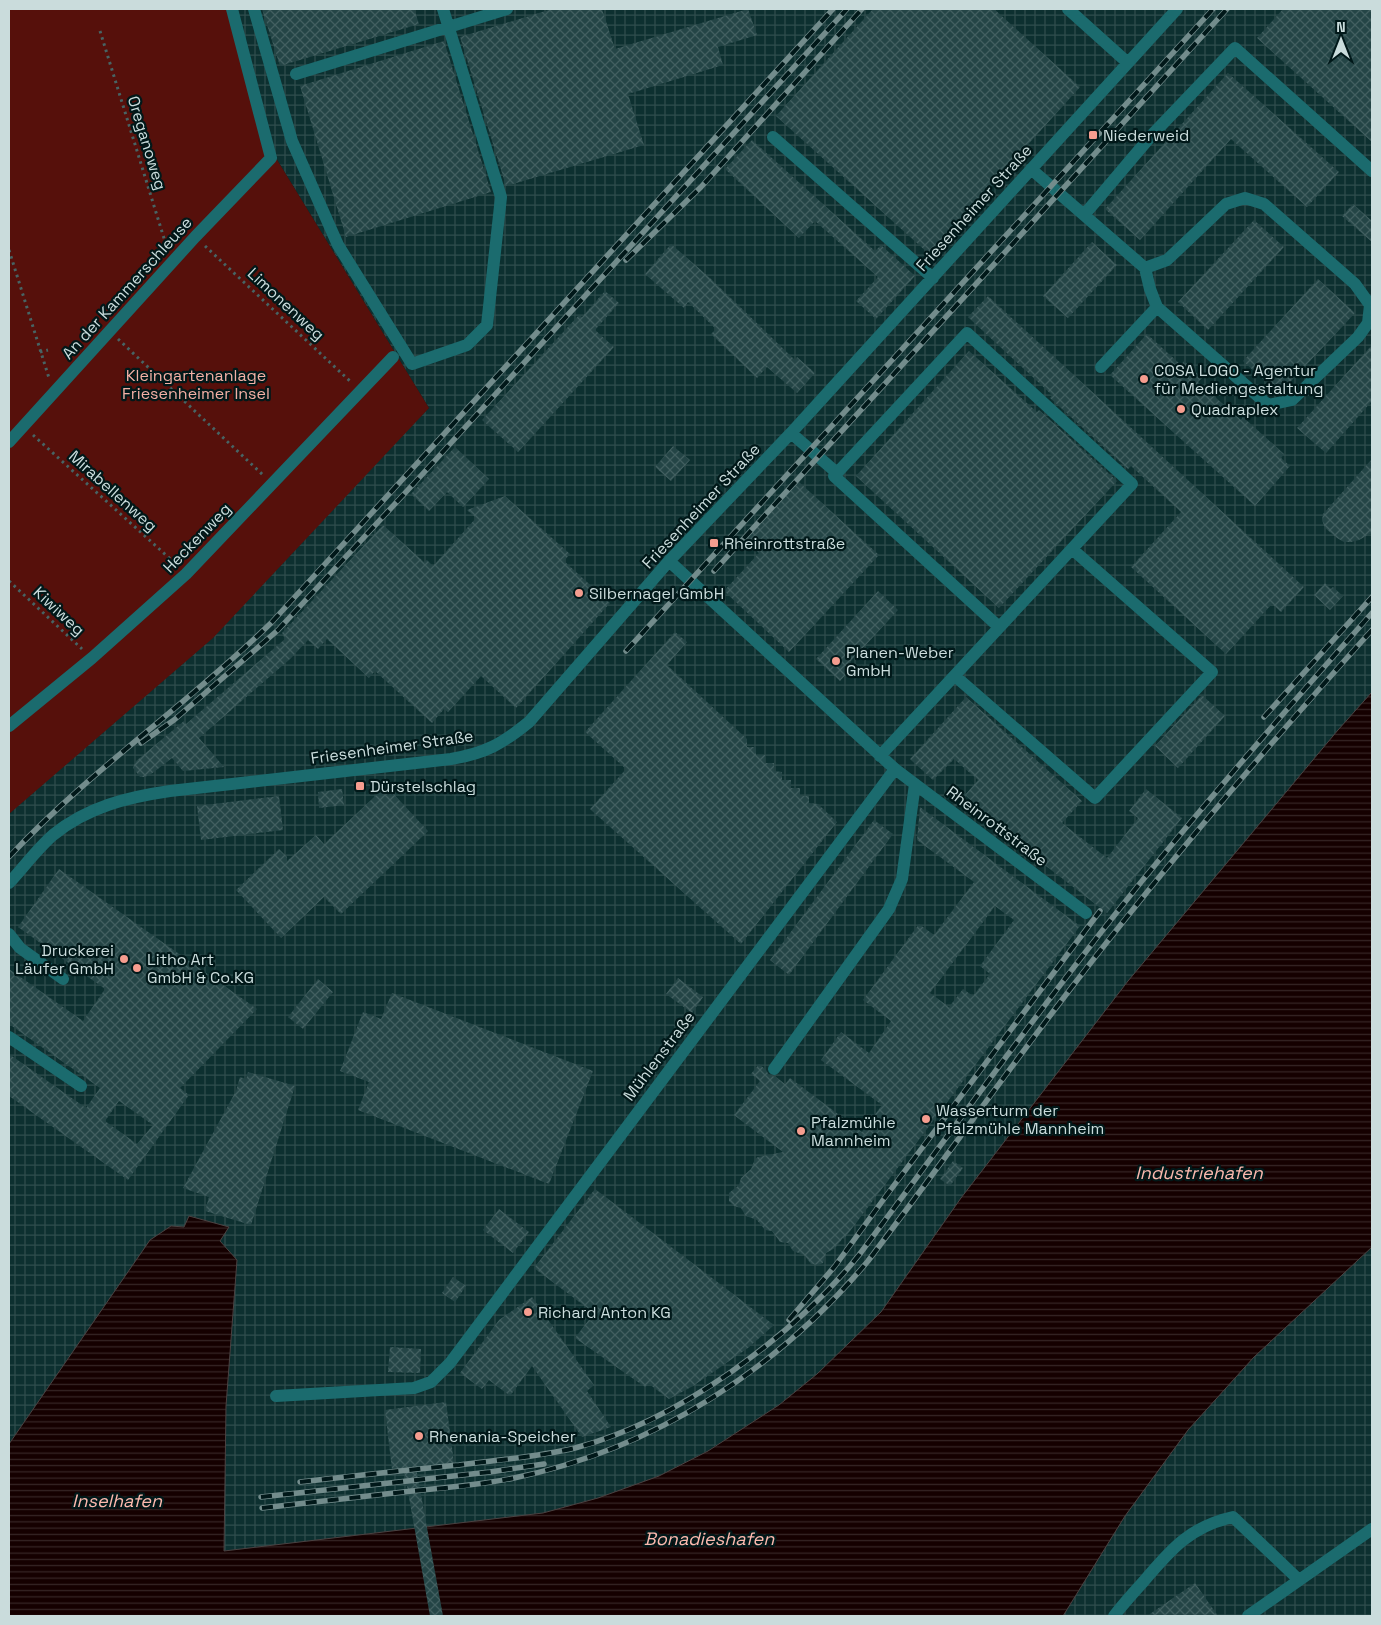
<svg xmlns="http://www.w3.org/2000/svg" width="1381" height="1625" font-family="'Space Grotesk',sans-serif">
<defs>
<pattern id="industrial-grid" width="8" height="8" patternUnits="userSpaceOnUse" patternTransform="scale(1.25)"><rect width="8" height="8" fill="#0d3030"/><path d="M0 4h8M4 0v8" fill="none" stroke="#2f4d4d"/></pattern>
<pattern id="water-rules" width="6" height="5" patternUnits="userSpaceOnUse" patternTransform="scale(1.25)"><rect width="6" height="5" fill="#150000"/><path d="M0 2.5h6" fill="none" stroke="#362525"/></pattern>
<pattern id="building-cross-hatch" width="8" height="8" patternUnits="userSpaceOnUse" patternTransform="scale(1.25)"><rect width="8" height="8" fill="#244546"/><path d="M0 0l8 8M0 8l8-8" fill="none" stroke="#425f60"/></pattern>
</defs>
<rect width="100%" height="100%" fill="#012324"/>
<path fill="url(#industrial-grid)" d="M235,9H1372V692L1338,730L1128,981L961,1198L881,1312L817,1374L779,1405L707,1451L659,1476L598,1498L543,1513L224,1551L226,1406L237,1260L220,1241L228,1227H184L37,1404L9,1444V814L429,408L276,158Z
M1372,1247V1616H1063L1125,1516L1188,1430L1254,1357Z"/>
<path fill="#56100b" d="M9,9H235L276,158L429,408L213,638L9,814Z"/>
<path fill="url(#water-rules)" stroke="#4b4242" d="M1372,692V1247L1254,1357L1188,1430L1125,1516L1063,1616H9V1444L150,1240L171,1226L184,1227L189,1216L229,1227L220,1241L237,1260L226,1406L224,1551L543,1513L598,1498L659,1476L708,1451L779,1405L817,1374L881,1312L961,1198L1128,981L1338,730Z"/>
<path fill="url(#building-cross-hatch)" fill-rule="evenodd" d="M262,9H414L419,24L280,66Z
M552,9H602L615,49L748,9L757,35L718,47L723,65L628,94L644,145L506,186L460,37Z
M873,9H994L1080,87L929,254L776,116Z
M1283,9H1372V142L1257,38Z
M444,41L491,192L346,237L300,86Z
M1228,73L1339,172L1307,207L1231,139L1140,240L1105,209Z
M752,140L875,251L881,245L915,276L876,319L856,301L878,277L815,221L799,238L725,169Z
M1353,204L1372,221V242L1342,216Z
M1254,220L1284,247L1208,330L1178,302Z
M1092,242L1117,265L1068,318L1043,296Z
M671,244L710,278L795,360L797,357L815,373L797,393L767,367L757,378L711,334L716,329L688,302L684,308L645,274Z
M1318,279L1355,313L1279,394L1243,361Z
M605,291L619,303L595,330L614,347L518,452L482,420L579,315L582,317Z
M988,296L1304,587L1281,612L1272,604L1226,654L1131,567L1181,512L1131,466L1128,469L1050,398L1052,395L968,317Z
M1147,334L1181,365L1184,361L1202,378L1198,382L1241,420L1243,417L1284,454L1281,458L1290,466L1255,506L1110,375Z
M1372,345V401L1326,453L1297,428Z
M969,351L1037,412L1039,410L1117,481L999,608L856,476Z
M673,446L690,460L671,481L655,467Z
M455,447L489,479L463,507L447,492L429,511L411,494Z
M1372,459V533L1359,540L1351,542H1344L1337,538L1325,528L1322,520L1323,514Z
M799,482L879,555L789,652L724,591L759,553L745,540Z
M505,496L570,554L564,561L610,603L516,708L481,676L448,712L444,709L432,723L375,671L369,678L327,639L318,649L308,640L290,659L199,738L224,767L183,771L172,758L150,775L144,777H140L133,768L136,761L184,721L186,724L285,639L282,633L383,525L424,562L427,560L433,566L476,518L467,510Z
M1325,583L1331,589L1333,587L1343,596L1330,610L1314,595Z
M878,591L898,610L850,662L854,666L840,681L816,659Z
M675,632L687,642L667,665L747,739V747H756V755H765V763H774V771L782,772V780H791V788H800V796H809V803L818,804L837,822L741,944L590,809L626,769L585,732Z
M1202,695L1225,716L1178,768L1155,746Z
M966,697L1082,801L1062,823L1107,858L1138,818L1129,811L1146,789L1182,818L1107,913L1033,856L965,795L978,780L954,759L933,780L910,759Z
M386,786L428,831L341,914L324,897L281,938L236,890L279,849L287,857V861L316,835L324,844Z
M342,789L344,805L319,808L318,792Z
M279,796L283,830L201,840L197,806Z
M920,807L1080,926L844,1239L843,1238L835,1248L826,1253L823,1263L819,1265L811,1264L804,1255L793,1251L788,1243L780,1242L772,1231L765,1230L757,1220L746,1216L741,1208L734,1206L729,1201V1193L739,1185L741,1178L751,1169L755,1159L758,1157L783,1152L734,1115L760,1081L751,1074L759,1064L766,1070L769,1075L776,1077L785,1084L790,1078L862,1132L882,1105L821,1060L841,1032L869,1053L891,1021L863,1000L919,924L934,935L974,882L917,840ZM995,906L1014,920L980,966L990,974L973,996L963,989L949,1007L930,993Z
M874,820L893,834L789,975L770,960Z
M59,869L257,1009L180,1088L189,1095L128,1180L9,1096V1054L86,1108L100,1088L9,1024V969L83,1021L105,989L18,927ZM119,1101L153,1125L137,1144L105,1121Z
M678,978L703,997L692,1013L666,994Z
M318,979L333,992L303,1029L288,1017Z
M392,993L593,1071L549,1184L358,1110L369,1082L340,1071L363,1012L381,1019Z
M248,1072L295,1086L251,1225L205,1211L209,1197L183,1188L236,1091L240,1077L246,1079Z
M953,1161L963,1168L950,1186L940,1179Z
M595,1189L774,1325L748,1348L693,1386L669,1399L649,1384L645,1387L575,1338L594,1313L534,1268Z
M499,1209L529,1232L513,1253L483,1230Z
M453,1277L466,1286L455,1302L442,1293Z
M532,1297L594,1385L587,1391L611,1427L582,1437L532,1366L510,1396L489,1380L482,1389L460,1373L499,1320Z
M390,1347L421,1349L420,1373L388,1372Z
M446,1402L454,1463L416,1467L443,1616H430L404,1469L392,1470L385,1410Z
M1195,1583L1218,1616H1147Z"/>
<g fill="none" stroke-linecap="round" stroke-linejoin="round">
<path stroke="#476464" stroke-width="3" stroke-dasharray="2.5 4" stroke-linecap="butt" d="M100,31L167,248
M205,246L352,383
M9,250L49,378
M118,339L263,475
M40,352L48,350
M33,435L177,565
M9,581L82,649"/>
<path stroke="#1b6b6e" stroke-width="12" d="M254,9L292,141L338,245L412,364L467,345L487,325L501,197L443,9
M1068,9L1128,63
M296,74L507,9
M773,137L933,278
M1031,169L1145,268L1167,260L1226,204L1245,198L1264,204L1355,284L1370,305L1368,323L1358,337L1292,400L1268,405L1157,307L1150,289L1145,268
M1084,215L1151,136L1235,48L1372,171
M1101,367L1157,307
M791,433L837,473L834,476L999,627
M9,442L195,237L271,158L232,9
M837,473L967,333L1132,484L880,756
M669,561L895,769L1086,913
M955,676L1095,798L1212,672L1072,549
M9,726L92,658L186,574L393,357
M9,883C23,868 37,849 53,835C87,807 128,797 170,791L451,759C486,753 502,744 529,722L669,561L791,433L1177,9
M9,934L20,948L63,979
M9,1037L81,1086
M774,1069L889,909L902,879L915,784
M276,1396L414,1388L431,1382L450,1363L895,769
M1114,1616C1123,1604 1134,1592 1144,1581C1171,1549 1191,1526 1233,1517L1299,1580
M1248,1616L1372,1529"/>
<g stroke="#738c8c" stroke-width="5.5">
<path id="rail" d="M626,260L701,187L862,9
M714,571L1227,9
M626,651L1213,9
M1264,717L1372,597
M141,743L174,720L278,630L418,479L847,9
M9,857C89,771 187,705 271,623L833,9
M789,1320L835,1266L886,1196L1100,911
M300,1482C353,1476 406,1470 459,1465C498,1460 537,1457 575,1448C632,1433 682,1406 731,1372C779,1338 822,1301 859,1255C950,1134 1038,1010 1133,892C1210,797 1290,705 1372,613
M261,1497L490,1472L544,1464
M262,1508C312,1502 362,1497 412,1491C446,1488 480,1485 514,1478C654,1449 777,1370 868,1261C930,1179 990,1095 1052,1013C1153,880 1261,753 1372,630"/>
</g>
<use href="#rail" stroke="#011819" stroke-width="4" stroke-dasharray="11" stroke-linecap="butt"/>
</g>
<g fill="#f59d8f" stroke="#011819" stroke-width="2">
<rect x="1088" y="130" width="10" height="10" rx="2.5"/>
<circle cx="1144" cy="379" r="5"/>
<circle cx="1181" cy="409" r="5"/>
<rect x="709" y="538" width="10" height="10" rx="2.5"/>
<circle cx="579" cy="593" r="5"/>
<circle cx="836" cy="661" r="5"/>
<rect x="355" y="781" width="10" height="10" rx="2.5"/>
<circle cx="124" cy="959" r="5"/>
<circle cx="137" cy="968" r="5"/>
<circle cx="926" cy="1119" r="5"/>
<circle cx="801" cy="1131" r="5"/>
<circle cx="528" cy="1312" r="5"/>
<circle cx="419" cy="1436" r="5"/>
</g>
<g text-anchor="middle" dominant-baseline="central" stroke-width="4.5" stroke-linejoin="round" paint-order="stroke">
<g font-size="16" fill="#cadcdc" stroke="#011819" text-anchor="start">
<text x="1103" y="135">Niederweid</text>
<text x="1154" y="370">COSA LOGO - Agentur<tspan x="1154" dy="18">für Mediengestaltung</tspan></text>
<text x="1191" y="409">Quadraplex</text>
<text x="724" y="543">Rheinrottstraße</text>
<text x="589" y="593">Silbernagel GmbH</text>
<text x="846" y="652">Planen-Weber<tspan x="846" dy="18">GmbH</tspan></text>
<text x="370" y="786">Dürstelschlag</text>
<text x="114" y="950" text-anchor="end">Druckerei<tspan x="114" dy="18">Läufer GmbH</tspan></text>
<text x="147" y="959">Litho Art<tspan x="147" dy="18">GmbH &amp; Co.KG</tspan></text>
<text x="936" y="1110">Wasserturm der<tspan x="936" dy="18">Pfalzmühle Mannheim</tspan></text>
<text x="811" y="1122">Pfalzmühle<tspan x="811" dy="18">Mannheim</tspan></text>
<text x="538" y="1312">Richard Anton KG</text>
<text x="429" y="1436">Rhenania-Speicher</text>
</g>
<g font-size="16" fill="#cadcdc" stroke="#011819">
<text transform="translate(147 143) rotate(73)">Oreganoweg</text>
<text transform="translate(974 208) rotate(-48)">Friesenheimer Straße</text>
<text transform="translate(127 288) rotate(-48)">An der Kammerschleuse</text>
<text transform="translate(286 304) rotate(43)">Limonenweg</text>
<text transform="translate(113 491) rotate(42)">Mirabellenweg</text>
<text transform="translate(701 506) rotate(-47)">Friesenheimer Straße</text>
<text transform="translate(197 538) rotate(-46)">Heckenweg</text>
<text transform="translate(59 611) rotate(43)">Kiwiweg</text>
<text transform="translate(392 747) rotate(-8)">Friesenheimer Straße</text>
<text transform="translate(997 826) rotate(37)">Rheinrottstraße</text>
<text transform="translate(659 1056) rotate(-53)">Mühlenstraße</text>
</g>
<g font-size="16" fill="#f3b0a5" stroke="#011819">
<text x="196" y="375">Kleingartenanlage<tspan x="196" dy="18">Friesenheimer Insel</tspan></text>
</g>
<g font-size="18" font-style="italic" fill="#fcb9ae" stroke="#011819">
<text x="1199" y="1172">Industriehafen</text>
<text x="117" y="1500">Inselhafen</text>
<text x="709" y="1538">Bonadieshafen</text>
</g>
</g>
<rect width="1381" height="1625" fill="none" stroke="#cadcdc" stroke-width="20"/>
<g transform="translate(1341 40)" stroke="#011819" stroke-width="4" paint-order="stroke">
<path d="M0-4L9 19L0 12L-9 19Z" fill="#cadcdc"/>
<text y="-8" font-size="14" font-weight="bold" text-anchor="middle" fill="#cadcdc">N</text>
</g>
</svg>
